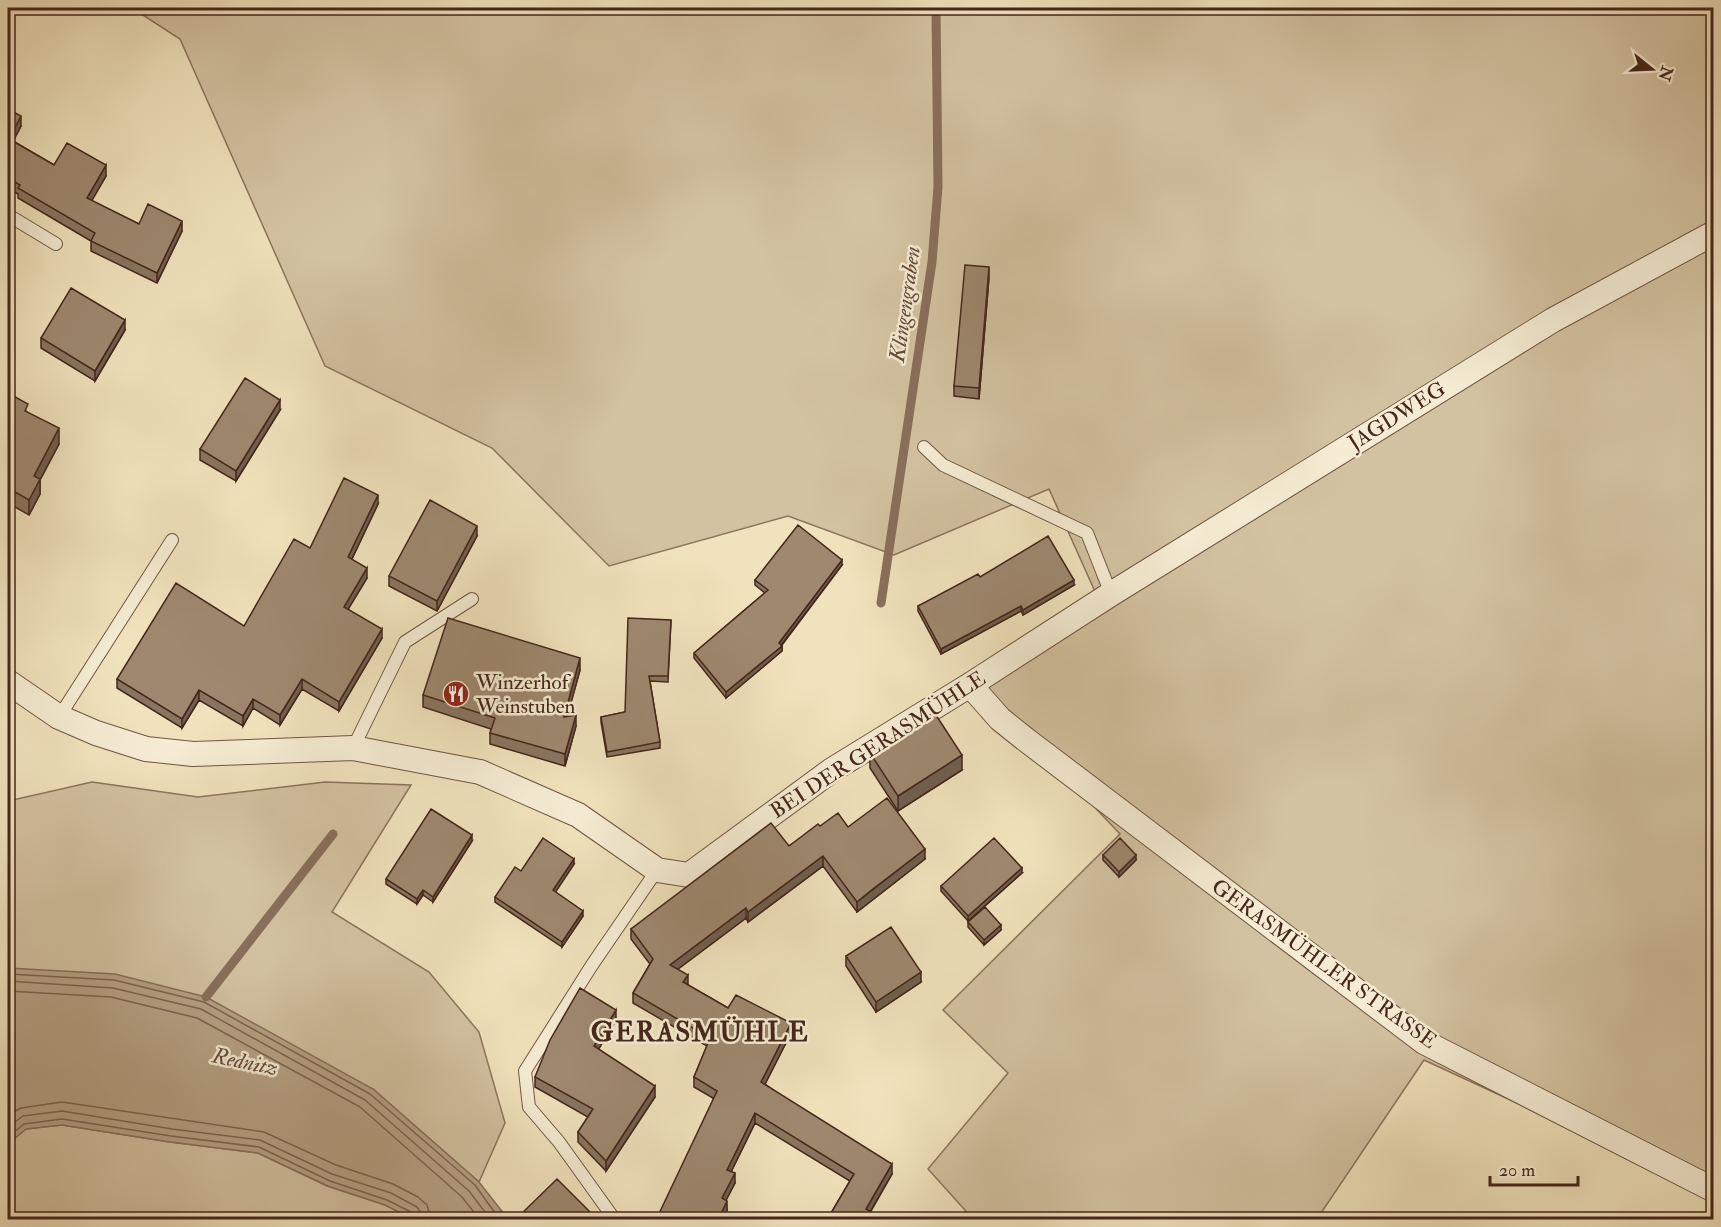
<svg xmlns="http://www.w3.org/2000/svg" width="1721" height="1227" font-family="'IM FELL Double Pica',serif">
<rect width="100%" height="100%" fill="#f0e2bc"/>
<filter id="stains"><feTurbulence type="fractalNoise" baseFrequency=".00333" numOctaves="4"/><feColorMatrix values="0 0 0 0 .2 0 0 0 0 .09 0 0 0 0 .02 0 0 0 .5 -.17"/></filter>
<radialGradient id="worn" r=".72"><stop offset=".6" stop-color="#630" stop-opacity="0"/><stop offset="1" stop-color="#630" stop-opacity=".3"/></radialGradient>
<path fill="#d3c2a1" stroke="#8c745e" stroke-width="1.5" d="M132,8H1713V1194L1424,1060L1317,1219H973L928,1169L1008,1073L943,1010L1120,834L978,684L1097,596L1049,489L894,555L788,516L609,566L492,448L325,366L180,39Z
M92,782L198,797L325,782L411,785L332,912L429,972L479,1032L505,1123L479,1182L373,1089L8,968V801Z
M62,1125L170,1142L258,1153L327,1186L385,1205L413,1219L8,1220V1144L26,1129Z"/>
<path fill="#b6a285" stroke="#89705b" stroke-width="1.5" d="M8,968L115,974L206,997L373,1089L479,1182L508,1219H413L385,1205L328,1186L258,1153L170,1142L62,1125L26,1129L8,1144Z"/>
<g fill="none" stroke-linecap="round" stroke-linejoin="round">
<path stroke="#7e6450" stroke-width="1.5" d="M8,974L114,980L204,1002L370,1094L475,1185L500,1220
M8,981L113,988L201,1009L365,1100L469,1191L491,1220
M8,991L111,997L197,1018L360,1107L462,1197L480,1220
M8,1115L21,1108L62,1102L264,1132L336,1165L393,1184L418,1197L427,1205L431,1220
M8,1127L23,1116L62,1111L172,1129L260,1140L332,1174L391,1193L417,1207L421,1213L422,1220
M8,1137L24,1124L62,1119L171,1136L259,1147L330,1181L387,1200L411,1212L414,1220"/>
<path stroke="#89705b" stroke-width="9" d="M881,603L932,262L938,187L936,8
M206,997L333,834"/>
<g stroke="#705543" stroke-width="14">
<path id="lane" d="M8,215L56,244
M924,447L943,465L1087,533L1111,594
M59,717L172,540
M353,748L405,642L472,599
M615,1220L559,1142L529,1107L525,1071L592,965L657,870"/>
</g>
<g stroke="#705543" stroke-width="26">
<path id="street" d="M8,682L59,717L96,733L146,749L193,754L353,748L480,772L578,815L657,870L689,875L832,770L970,685L1111,594L1553,320L1714,233
M970,685L1000,719L1025,739L1424,1042L1714,1190"/>
</g>
<use href="#lane" stroke="#f5ecd3" stroke-width="12"/>
<use href="#street" stroke="#f5ecd3" stroke-width="24"/>
</g>
<path fill="#88755f" stroke="#45261b" stroke-width="1.5" d="M8,109L21,126L13,141L54,165L106,176L91,201L139,224L182,231L157,283L91,251V241L18,198V194L8,188Z
M989,277L979,399L954,396V386Z
M125,330L95,381L41,348V338Z
M8,393L59,444L40,480V494L29,515L8,503Z
M280,410L236,481L200,460V449Z
M378,504L352,559L367,578L348,609L382,638L339,711L302,689L280,725L253,708L243,726L199,700L182,728L117,688V679L244,626L310,548Z
M477,536L437,611L389,586V576Z
M842,565L782,645V651L726,698L694,658V653L765,593L755,585V580Z
M980,577L1074,585L1023,615L1021,611L941,654L918,611V606Z
M671,620L668,682L650,681L660,742V748L607,757L601,722V717L625,712Z
M580,670L567,716L576,726L565,766L490,744V733L491,729L423,707V695Z
M870,753L962,770L898,811L870,768Z
M820,826L848,827L925,859L857,912L823,866L748,922L746,918L678,969L688,985L728,1008L791,1033L765,1084L892,1174L871,1211L827,1220L850,1181L755,1123L731,1172L735,1183L726,1200L727,1211L713,1098L694,1087V1077L707,1046L633,1003V993L650,964L631,939V929L789,846Z
M472,841L433,902L423,895L417,904L386,884V879Z
M1103,855L1136,860L1119,877L1103,860Z
M574,864L555,892L583,916L562,947L495,902V897L521,871Z
M1022,873L968,921L941,891V886Z
M968,922L1001,930L984,945L968,927Z
M846,956L921,982L876,1012L846,966Z
M616,1020L598,1049L655,1097L606,1171L578,1142V1132L588,1117L535,1087V1077Z"/>
<path fill="#6f5f4e" stroke="#45261b" stroke-width="1.5" d="M21,116V126L9,149V139Z
M106,165V176L87,209V198Z
M182,221V231L157,283V273Z
M12,252V265L8,273V260Z
M989,267V277L979,399V388Z
M125,320V330L95,381V371Z
M280,400V410L236,481V471Z
M59,428V444L40,480V494L29,515V500L34,476Z
M378,495V504L348,567V557Z
M477,526V536L437,611V601Z
M842,560V565L779,648V643Z
M367,568V578L344,616V607Z
M1074,580V585L1023,615V610Z
M1021,606V611L941,654V649Z
M382,629V638L339,711V702Z
M782,646V651L726,698V692Z
M580,658V670L564,729V717Z
M302,679V689L280,725V715Z
M199,690V700L182,728V719Z
M253,699V708L243,726V716Z
M576,715V726L565,766V754Z
M962,755V770L898,811V796Z
M472,835V841L433,902V897Z
M925,849V859L857,912V902Z
M1136,855V860L1119,877V872Z
M823,856V866L748,922V912Z
M574,859V864L553,896V890Z
M1022,868V873L968,921V916Z
M423,890V895L417,904V899Z
M746,908V918L670,975V965Z
M583,911V916L562,947V942Z
M1001,925V930L984,945V940Z
M921,972V982L876,1012V1002Z
M688,975V985L683,982Z
M616,1010V1020L594,1057V1046Z
M791,1023V1033L761,1092V1082Z
M655,1086V1097L606,1171V1161Z
M755,1113V1123L727,1180V1170Z
M892,1164V1174L866,1219V1209Z
M735,1173V1183L722,1208V1198Z
M727,1201V1211L722,1220H718Z"/>
<path fill="#9e886f" stroke="#45261b" stroke-width="1.5" d="M8,109L21,116L9,139L54,165L67,143L106,165L87,198L139,224L148,204L182,221L157,273L91,241L95,233L18,188L20,185L8,178Z
M8,250L12,252L8,260Z
M965,265L989,267L979,388L954,386Z
M71,288L125,320L95,371L41,338Z
M245,378L280,400L236,471L200,449Z
M8,393L28,404L25,411L59,428L34,476L40,479L29,500L8,488Z
M344,478L378,495L348,557L367,568L344,607L382,629L339,702L302,679L280,715L253,699L243,716L199,690L182,719L117,679L176,583L244,626L294,539L310,548Z
M430,500L477,526L437,601L389,576Z
M798,525L842,560L779,643L782,646L726,692L694,653L768,590L755,580Z
M1048,536L1074,580L1023,610L1021,606L941,649L918,606L978,574L980,577Z
M448,618L580,658L564,717L576,715L565,754L490,733L495,718L423,695Z
M628,618L671,620L668,676H649L660,742L607,752L601,717L625,712Z
M934,712L962,755L898,796L870,753Z
M887,798L925,849L869,892L857,902L823,856L748,912L746,908L670,965L688,975L683,982L728,1008L736,995L791,1023L761,1082L892,1164L866,1209L885,1220H827L854,1174L755,1113L727,1170L735,1173L722,1198L727,1201L718,1220H656L717,1091L694,1077L710,1038L633,993L653,959L631,929L771,823L789,846L818,824L820,826L838,813L848,827Z
M431,809L472,835L433,897L423,890L417,899L386,879Z
M543,838L574,859L553,890L583,911L562,942L495,897L515,867L521,871Z
M994,838L1022,868L968,916L941,886Z
M1120,838L1136,855L1119,872L1103,855Z
M985,907L1001,925L984,940L968,922Z
M891,927L921,972L876,1002L846,956Z
M580,988L616,1010L594,1046L655,1086L606,1161L578,1132L593,1109L535,1077L550,1040Z
M557,1179L598,1220H516V1219Z"/>
<defs>
<g id="restaurant-disc" transform="scale(1.35)"><circle r="9.5" fill="#8f2418" stroke="#f5ecd3"/><path d="M-5-6h1v4h1v-4h1v4h1v-4h1v5L-1.5 .5V6h-2V.5L-5-1ZM5-6V6H3V1.5H1.5Q1.5-4 5-6Z" fill="#fff"/></g>
</defs>
<g fill-rule="evenodd">
<use href="#restaurant-disc" x="456" y="694"/>
</g>
<g text-anchor="middle" dominant-baseline="central" stroke-width="5" stroke-linejoin="round" paint-order="stroke">
<g font-size="21" fill="#45261b" stroke="#f5ecd3">
<text transform="translate(1397 416) rotate(-32)">JAGDWEG</text>
<text transform="translate(878 745) rotate(-33)">BEI DER GERASMÜHLE</text>
<text transform="translate(1324 964) rotate(36)">GERASMÜHLER STRASSE</text>
</g>
<g font-size="21" fill="#45261b" stroke="#f5ecd3" text-anchor="start">
<text x="476" y="682">Winzerhof<tspan x="476" dy="24">Weinstuben</tspan></text>
</g>
<g font-size="22" font-style="italic" fill="#674b3b" stroke="#f5ecd3">
<text transform="translate(905 304) rotate(-82)">Klingengraben</text>
<text transform="translate(245 1062) rotate(12)">Rednitz</text>
</g>
<g font-size="27" font-weight="bold" letter-spacing="1.5" fill="#45261b" stroke="#f5ecd3">
<text x="700" y="1032">GERASMÜHLE</text>
</g>
</g>
<rect width="1721" height="1227" fill="none" stroke="#f0e2bc" stroke-width="30"/>
<rect x="9" y="9" width="1703" height="1209" fill="none" stroke="#45261b" stroke-width="3"/>
<rect x="15" y="15" width="1691" height="1197" fill="none" stroke="#45261b" stroke-width="1.5"/>
<g transform="translate(1652 69) rotate(108)" stroke="#f5ecd3" stroke-width="4.5" paint-order="stroke">
<path d="M0-4.5L10 22L0 15L-10 22Z" fill="#45261b"/>
<text y="-9" font-size="16" font-weight="bold" text-anchor="middle" fill="#45261b">N</text>
</g>
<path d="M1490 1176v9h88v-9" fill="none" stroke="#45261b" stroke-width="3"/>
<text x="1499" y="1176" font-size="18" fill="#45261b" stroke="#f5ecd3" stroke-width="4.5" paint-order="stroke">20 m</text>
<rect width="100%" height="100%" filter="url(#stains)"/>
<rect width="100%" height="100%" fill="url(#worn)"/>
</svg>
